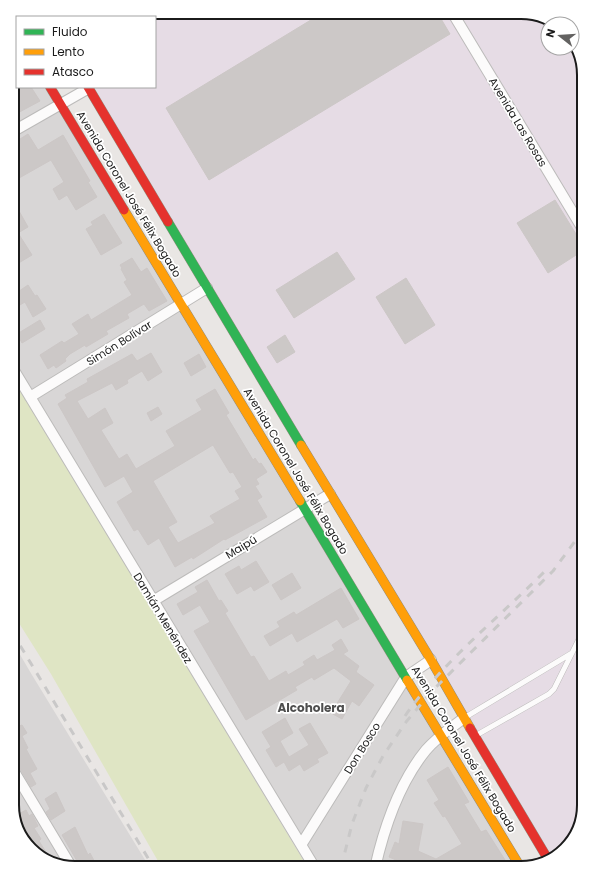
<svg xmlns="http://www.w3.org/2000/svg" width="596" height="880" font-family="Poppins,sans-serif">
<rect width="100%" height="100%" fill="#e9e6e4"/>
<path fill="#d8d6d6" d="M17,61V87H50L521,868H315L12,367V70Z
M12,641L32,675L150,868H71L43,859L20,836L12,805Z"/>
<path fill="#e6dce5" d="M75,12H525L557,24H548V48H572V40L576,44L584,75V805L575,837L552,860L88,87H155V17H62Z"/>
<path fill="#dfe5c4" d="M12,376L308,868H162L51,674L12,612Z"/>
<path fill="#ccc8c7" stroke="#ccc7c6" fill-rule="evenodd" d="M324,12H437L450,34L209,180L166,108Z
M12,87H31L40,101L12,116Z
M28,134L38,150L63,135L90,181L88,182L97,197L76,210L67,195L59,200L53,189L64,182L51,160L12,182V144Z
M555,200L584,247V250L548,273L517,223Z
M19,211L28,227L18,233L32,255L12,267V215Z
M104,214L122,243L101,255L86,229L93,225L91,222Z
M337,252L355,279L294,318L276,290Z
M132,258L141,272L147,268L167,301L149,311L144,304L127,314L129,318L106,331L108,334L86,347L85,345L70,354L65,359L66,361L56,368L54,365L48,369L40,355L62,341L64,343L79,334L72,324L88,314L91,320L132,295L124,282L127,280L121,269L122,268L120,265Z
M406,278L435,325L405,344L376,297Z
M28,285L35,296L37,295L46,309L33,317L25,302L18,306L12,296Z
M40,320L45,329L22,343L17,334Z
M285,335L295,352L277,363L267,347Z
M151,353L162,372L148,381L142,371L127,380L128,383L116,390L112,383L77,401L88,419L105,408L113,423L101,430L119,459L127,454L136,469L175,446L166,431L202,410L196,400L215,389L229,413L226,415L253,460L255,458L259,464L261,463L267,472L256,479L259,484L255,486L262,497L257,500L267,517L225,540L224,539L193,559L192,557L175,567L159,538L148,545L138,529L134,531L117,502L133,492L124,476L105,487L58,404L67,398L65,395L88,382L87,379L132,354L137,361ZM213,445L230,473L233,472L242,487L235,491L240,499L210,516L215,523L178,543L168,527L177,522L153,481Z
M199,354L206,367L191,376L184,363Z
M158,407L162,414L151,421L147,413Z
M256,561L269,582L254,591L251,586L237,594L225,574L239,566L241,570Z
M292,573L301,588L281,600L272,585Z
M207,580L219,601L221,600L228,611L225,613L251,657L254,656L269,681L286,671L288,675L305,665L303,662L314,655L317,660L335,650L332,645L341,639L348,651L343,654L359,666L356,672L374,685L359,706L352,701L342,719L331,713L351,681L334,668L314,680L312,677L295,687L297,690L246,720L194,631L210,622L200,605L183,615L177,604L198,592L195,587Z
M341,588L359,619L343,628L337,619L297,642L292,633L270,646L264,636L280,627L277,622L294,612L296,615Z
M12,718L17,727L22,725L27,733L22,736L28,748L26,749L37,769L30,773L36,784L31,787L18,765L12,762Z
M285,718L293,733L280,741L289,757L309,745L299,729L310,723L328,753L317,759L319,762L304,771L300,764L289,771L284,762L276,767L266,750L271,747L262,732Z
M448,767L469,802L464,804L481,832L486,830L505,860L500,863L503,868H415L389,857L395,842L399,844L403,821L423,824L418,851L436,859L462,844L445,816L443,817L434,803L439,800L427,780Z
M12,781L20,793L12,798Z
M56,792L65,811L51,820L46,812L50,809L45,799Z
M26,810L29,816L32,814L38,826L34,828L41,839L39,841L52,862L43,859L28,844L18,827L15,816Z
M75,827L88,855L90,853L98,868H78L77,861L62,835Z"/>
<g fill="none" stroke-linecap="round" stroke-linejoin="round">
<g stroke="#bcbbba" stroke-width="6">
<path id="lane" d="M464,718L572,653
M475,736L549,694L554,689L584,629"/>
</g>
<g stroke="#bcbbba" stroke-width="12">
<path id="street" d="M452,12L584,231
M12,132L89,88
M12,367L315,868
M30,397L207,288
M153,601L330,494
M12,768L72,868
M301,845L406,677L431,660
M375,868C384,828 400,782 426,750C437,737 451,728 464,718"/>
</g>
<g stroke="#928d7e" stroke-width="10">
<path id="fast" d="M168,222L301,445
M300,501L407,680"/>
</g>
<g stroke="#928d7e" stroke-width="10">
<path id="slow" d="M124,210L300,501
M301,445L431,660L470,728
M407,680L521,868
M548,859L550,860"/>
</g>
<g stroke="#928d7e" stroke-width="10">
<path id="jam" d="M50,87L124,210
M88,87L168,222
M470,728L549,861"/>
</g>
<use href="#lane" stroke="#fcfbfb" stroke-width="5"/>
<use href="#street" stroke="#fcfbfb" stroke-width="10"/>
<use href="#fast" stroke="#30b455" stroke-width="9"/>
<use href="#slow" stroke="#ff9f0a" stroke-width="9"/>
<use href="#jam" stroke="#e5322d" stroke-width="9"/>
<path stroke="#c9c8c8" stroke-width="3" stroke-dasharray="8 8" stroke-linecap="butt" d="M12,632L154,868
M405,716C444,660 500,617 548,568
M341,868L352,824L366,788L383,756L406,722L432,691L553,571L584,529"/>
</g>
<g text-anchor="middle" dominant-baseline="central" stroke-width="3.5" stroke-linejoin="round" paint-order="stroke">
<g font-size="11" fill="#1b1b1b" stroke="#fff">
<text transform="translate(518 122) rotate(59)">Avenida Las Rosas</text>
<text transform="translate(129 194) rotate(59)">Avenida Coronel José Félix Bogado</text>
<text transform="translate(119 343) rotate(-32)">Simón Bolívar</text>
<text transform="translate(296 471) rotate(59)">Avenida Coronel José Félix Bogado</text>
<text transform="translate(241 547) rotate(-31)">Maipú</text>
<text transform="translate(163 618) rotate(59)">Damián Menéndez</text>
<text transform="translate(362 748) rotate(-58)">Don Bosco</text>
<text transform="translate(464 749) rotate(59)">Avenida Coronel José Félix Bogado</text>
</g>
<g font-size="12" font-weight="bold" fill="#4e4e4e" stroke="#fff">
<text x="311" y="707">Alcoholera</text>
</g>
</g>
<path d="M0 0H596V880H0ZM75 19H521A56 56 0 0 1 577 75V805A56 56 0 0 1 521 861H75A56 56 0 0 1 19 805V75A56 56 0 0 1 75 19Z" fill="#fff" fill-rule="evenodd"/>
<path fill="none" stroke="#1b1b1b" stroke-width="2" d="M75 19H521A56 56 0 0 1 577 75V805A56 56 0 0 1 521 861H75A56 56 0 0 1 19 805V75A56 56 0 0 1 75 19Z"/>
<rect x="16" y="16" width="140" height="72" fill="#ffffff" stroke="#a4a4a4"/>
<rect x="24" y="29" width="20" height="6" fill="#30b455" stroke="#a4a4a4"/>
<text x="52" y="36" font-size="12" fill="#1b1b1b">Fluido</text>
<rect x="24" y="49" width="20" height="6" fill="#ff9f0a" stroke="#a4a4a4"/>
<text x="52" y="56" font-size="12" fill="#1b1b1b">Lento</text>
<rect x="24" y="69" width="20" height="6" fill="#e5322d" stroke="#a4a4a4"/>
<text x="52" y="76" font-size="12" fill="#1b1b1b">Atasco</text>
<g transform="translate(560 36) rotate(287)"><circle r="19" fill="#ffffff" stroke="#a4a4a4"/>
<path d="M0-3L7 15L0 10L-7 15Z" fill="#636261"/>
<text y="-6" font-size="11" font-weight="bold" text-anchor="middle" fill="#1b1b1b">N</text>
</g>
</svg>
